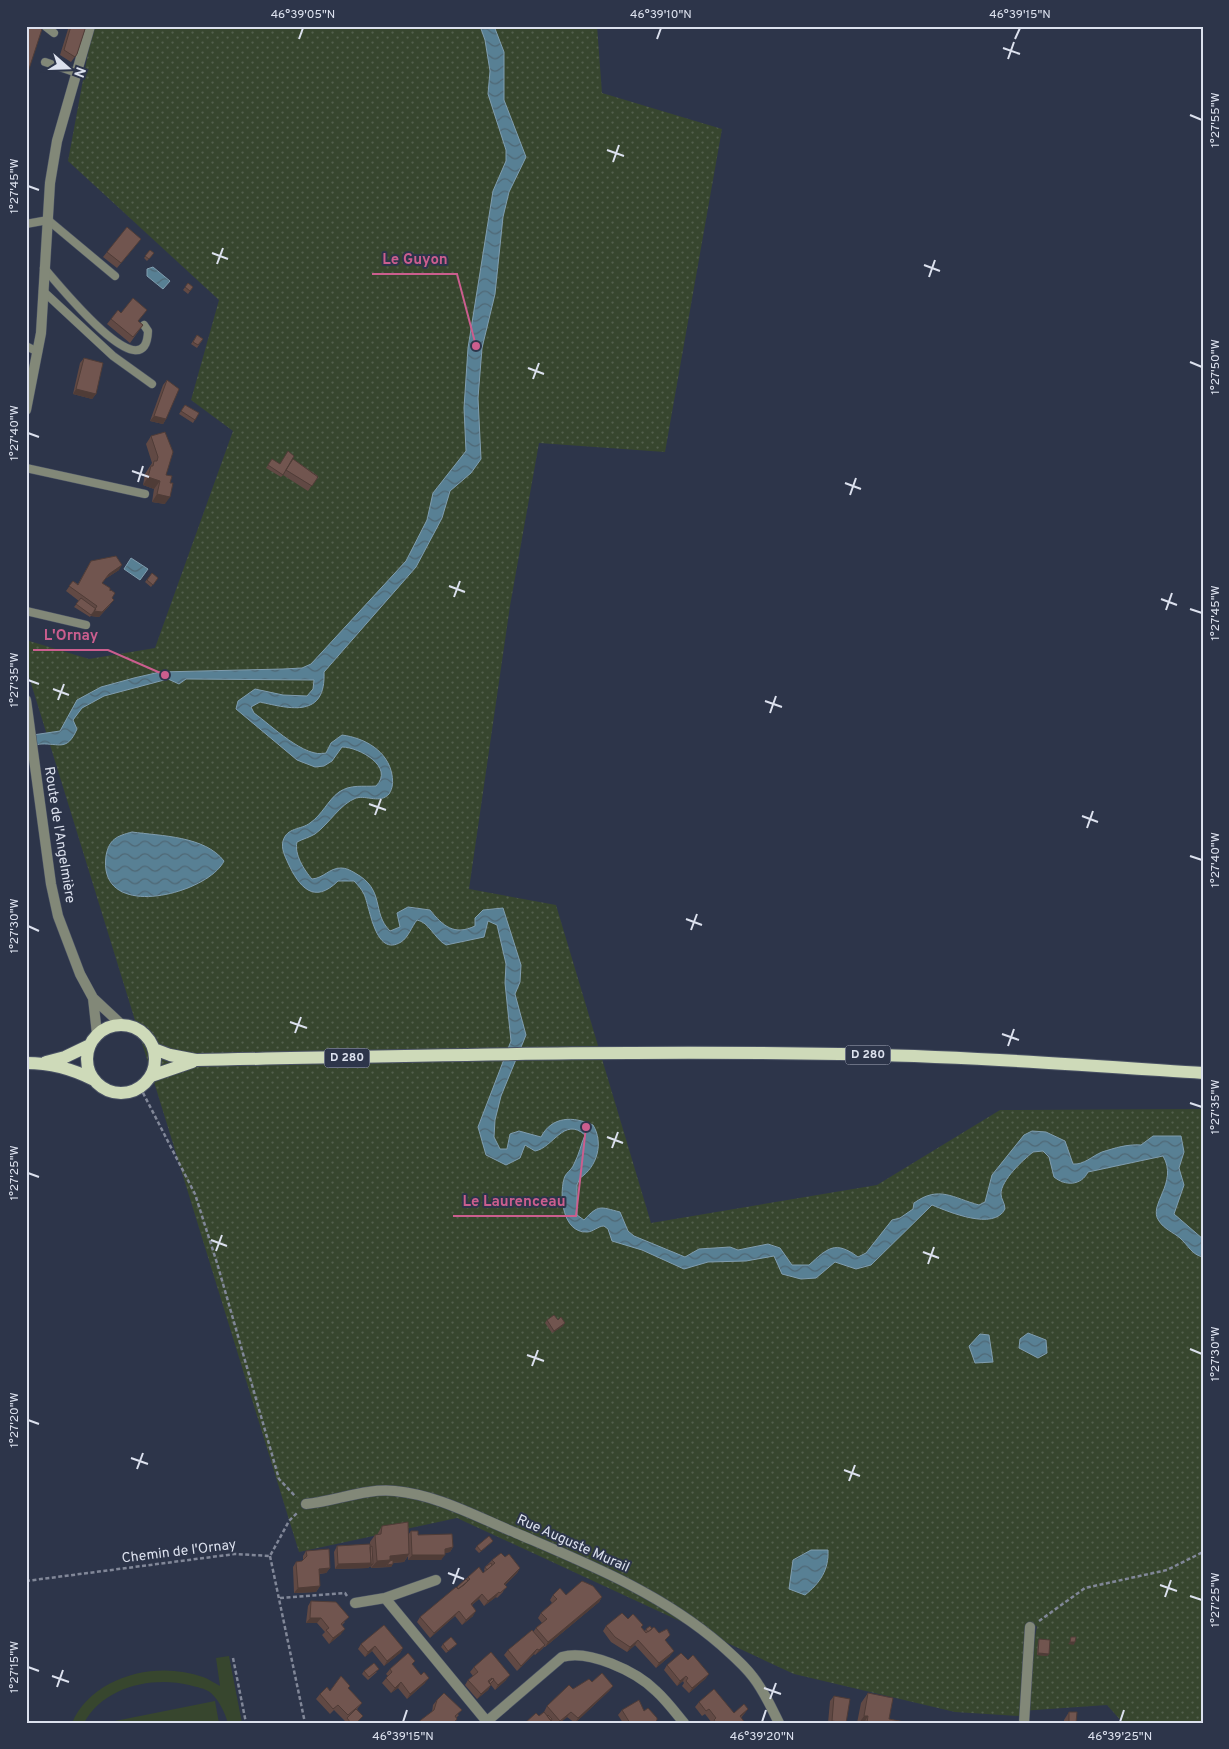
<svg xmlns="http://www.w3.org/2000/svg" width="1229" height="1749" font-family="Overpass,sans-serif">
<defs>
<pattern id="green-dots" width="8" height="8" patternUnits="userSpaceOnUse" patternTransform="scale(1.25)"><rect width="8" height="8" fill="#37462e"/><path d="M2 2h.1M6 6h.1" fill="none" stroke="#53604d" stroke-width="1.8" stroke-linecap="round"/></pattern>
<pattern id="water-waves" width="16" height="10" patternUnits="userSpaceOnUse" patternTransform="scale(1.25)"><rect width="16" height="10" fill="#588094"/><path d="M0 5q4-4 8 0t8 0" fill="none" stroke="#4f6875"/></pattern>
</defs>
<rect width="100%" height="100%" fill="#2d354a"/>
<path fill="url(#green-dots)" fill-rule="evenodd" d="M93,26H597L602,93L722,129L665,452L539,443L510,606L469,889L556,905L651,1223L877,1185L1000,1110L1203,1109V1723H1123L1107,1705L1021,1711L1020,1716L955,1712L794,1674L457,1518L299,1552L26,667V640L89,659L155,648L233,431L191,400L219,300L68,161ZM1037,1626L1023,1701L1030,1628Z"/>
<path fill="#37462e" d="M229,1656L242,1723H228C225,1713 219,1700 211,1693C205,1688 196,1687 189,1685C152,1676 103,1687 84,1723H72C92,1676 157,1660 203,1677C209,1679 214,1683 220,1686L216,1658Z
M215,1701L219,1723H105Z"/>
<path fill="url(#water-waves)" stroke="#809daf" d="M480,26H494L504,52V100L526,157L509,192L503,217L495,294L482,348L478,398L481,459L471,473L450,491L442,518L416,567L324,672C326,718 291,709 260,702L251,707L254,713C271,725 305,759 326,753L331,743L342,735C365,738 388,751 392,775C393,782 393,788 389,794C380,804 367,795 356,798C340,804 329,824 315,834C310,837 303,839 297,842C294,854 304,870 312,879C324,878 329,868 341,868C346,868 350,870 355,873C386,890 371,912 390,931L400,927L397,913L408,907L430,910C443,926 454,936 475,926V918L483,910L503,908L521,965L520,982L515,994L526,1035L501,1096L495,1120L494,1137L500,1149H507L510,1134L519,1131L541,1137C552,1116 573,1116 593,1125C604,1143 597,1167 580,1178L577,1185V1215L584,1220C599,1204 600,1207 620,1212L628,1231L634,1236L685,1257L699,1249L730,1247L738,1250L768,1244L780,1248L792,1265H809C828,1248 835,1240 858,1257L866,1253L892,1220L900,1218L913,1209L914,1203C939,1185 953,1198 979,1205L985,1202L992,1175L1024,1135L1032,1131L1046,1132L1065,1141L1073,1164C1084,1165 1092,1156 1102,1152C1115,1148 1127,1144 1141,1145L1153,1136H1181L1184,1152L1179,1168L1184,1185L1174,1214L1203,1239V1257C1192,1255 1188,1245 1180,1238C1173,1232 1164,1229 1159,1221C1147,1205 1179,1183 1163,1156L1088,1172C1081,1186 1065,1186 1054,1177L1049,1157L1043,1151L1033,1152C1023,1160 1001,1180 1001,1194C1001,1199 1005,1203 1005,1209C994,1231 949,1212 932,1205L871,1265L856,1269L835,1262L816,1278L801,1279L782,1274L774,1256L746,1261L708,1262L684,1269L642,1250L612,1241L608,1229L604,1226C598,1226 593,1232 587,1232C563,1233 559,1197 564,1179C565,1173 572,1170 574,1164C579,1155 581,1144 585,1135C564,1116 553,1148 535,1151L525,1145L520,1158L506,1165L486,1155L478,1127L511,1041L505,983L506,964L497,925L488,921L484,937L446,945C434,938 429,922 417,920C412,926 408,938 401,942C375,958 370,907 364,894C362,890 358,885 354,881H338C314,905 299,887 288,863C285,856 281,849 283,841C287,827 301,830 310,823C322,815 328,800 339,792C351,784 363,787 376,786C395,767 359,747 342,747L332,761L324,766L315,767L297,760L236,709L238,701L255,689L283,695L307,696L313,689L314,680L186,679L179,684L168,679L104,696L82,708L73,720L77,729C67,752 59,743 41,744C37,744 30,748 26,750V736L60,731L77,700L101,687L134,678L160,672L283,669L302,668L311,664L406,561L427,520L433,493L466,451L464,408L468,348L493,191L506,161V150L488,94L490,71L485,40Z
M153,267L170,281L163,289L147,276V269Z
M131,558L148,569L140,580L124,569Z
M132,832C161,836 205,836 224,861C208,894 97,923 106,856C109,839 117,836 132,832Z
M1028,1333L1046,1340L1047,1353L1038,1358L1019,1348L1020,1339Z
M980,1334L989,1335L993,1362L975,1363L969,1346Z
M811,1550H828C829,1570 820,1583 805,1595L789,1589L793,1560Z"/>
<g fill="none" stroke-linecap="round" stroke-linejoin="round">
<g stroke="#495164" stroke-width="9">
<path id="service" d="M45,26L54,33
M45,62L77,73
M26,224L48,220L115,276
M44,268C55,280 146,395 148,331L144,325
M43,291L113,356L152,384
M26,346L38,352
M26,468L145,494
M26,611L86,625"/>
</g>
<g stroke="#495164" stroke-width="11">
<path id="minor" d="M26,410L41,333L50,183L57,141L90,26
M26,700L51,884L58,916L80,974L93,998L122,1025
M93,998L97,1034
M306,1504C337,1501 365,1488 395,1491C438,1495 477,1517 516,1533C588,1564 661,1593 721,1645C732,1655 744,1665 753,1677C764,1691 771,1707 779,1723
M436,1580L385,1598L488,1723
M355,1603L385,1598
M485,1723L562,1657C588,1649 636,1671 656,1691C666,1700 675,1712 684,1723
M1024,1723L1030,1627"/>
</g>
<g stroke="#495164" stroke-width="14">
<path id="primary" d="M87 1059a34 34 0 1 1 68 0a34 34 0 1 1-68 0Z
M154,1049L170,1055L196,1060C411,1056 625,1050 839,1054C960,1056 1082,1065 1203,1073
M46,1062L65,1057L90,1045
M26,1063C50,1063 73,1069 94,1080
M151,1076L192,1062"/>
</g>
<path stroke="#818798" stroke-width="2.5" stroke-dasharray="4 2.5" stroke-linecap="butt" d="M140,1087L195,1194L217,1263L279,1479L296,1497
M270,1556L305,1723
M26,1581L235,1554L270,1556L289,1521L298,1512
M280,1598L345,1593L347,1596
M1039,1621L1085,1588L1167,1570L1203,1552
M233,1658L246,1723"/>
<use href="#service" stroke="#828878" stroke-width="8"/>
<use href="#minor" stroke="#828878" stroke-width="10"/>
<use href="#primary" stroke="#cedab9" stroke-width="12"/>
</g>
<path fill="#614944" d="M69,26H86L77,54L71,62L60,55Z
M137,244L117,268L103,257L107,252Z
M150,250L154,253L147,261L144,258Z
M188,283L193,287L188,294L183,290Z
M121,313L138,321L143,325L130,343L107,324L111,319Z
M197,335L203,339L197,348L191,344Z
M84,358L96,394L92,399L73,394L80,363Z
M167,380L166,419L163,424L150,421L163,385Z
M185,405L199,413L193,423L179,414Z
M151,436L166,475L165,504L152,502L154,489L143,485L145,474L152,463L146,444Z
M272,459L285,471L293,459L318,476L308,491L283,475L281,477L266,468Z
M91,561L119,570L105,579L102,583L112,598L110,605L99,617L91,616L94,611L90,617L74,607L79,601L66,591L73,581L78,584Z
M152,573L158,578L151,587L145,582Z
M547,1320L563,1326L552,1333L545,1323Z
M382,1526L408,1535L411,1531L418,1535L453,1547L450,1552L445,1553L441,1560H408V1556L404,1562L393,1563L391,1567L371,1568V1567H369L368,1568L335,1569L334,1552L337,1546L370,1547V1542L375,1535H377Z
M493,1541L491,1543L479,1553L475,1549L477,1546Z
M306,1551L330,1568L326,1573L319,1574L320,1586L316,1592L294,1593L293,1567L296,1562L302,1561L303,1560V1556Z
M505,1557L520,1568L517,1573L505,1585L503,1592L497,1598L496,1597L484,1606L479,1599L472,1605L473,1616L462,1625L455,1616L430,1638L417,1622L420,1617L457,1587L468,1577L483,1573L485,1571L484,1570L485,1567L492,1560Z
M553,1595L602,1597L599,1602L545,1647H544L541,1650L535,1655L534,1654L517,1671L504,1655L508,1650L533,1632L536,1628L542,1623L538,1618L541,1613L552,1603L550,1600Z
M311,1601L345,1622L342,1625L341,1634L329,1644L322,1635L325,1632L317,1623H306L308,1606Z
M628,1619L643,1625L641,1628L645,1631L646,1629L666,1641L670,1656L656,1668L635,1645L627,1652L611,1642L603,1631L606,1626Z
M1039,1639L1049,1654L1047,1656L1037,1655L1038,1642Z
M361,1644L403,1648L400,1653L384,1666L372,1651L365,1657L358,1649Z
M443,1644L455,1646L446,1653L441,1647Z
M688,1660L709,1674L705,1679L689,1693L682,1686L684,1683L683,1681L677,1686L664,1670L667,1665Z
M413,1665L425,1683L407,1699L398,1688L391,1693L382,1683L388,1676L386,1674L390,1669Z
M474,1667L506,1680L495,1690L491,1685L488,1690L477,1699L465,1685L468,1680L473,1676L470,1672Z
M364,1671L377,1672L368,1680L362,1674Z
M592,1682L613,1686L609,1691L575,1723L567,1717L560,1723H525L539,1716H547L544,1712L547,1706L573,1689Z
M348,1688L362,1703L357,1709L363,1716L356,1723H347L334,1710L330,1714L316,1699L320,1694Z
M868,1693L889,1719L910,1723H857L861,1703Z
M834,1696L846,1723H828L830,1701Z
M437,1700L459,1715L456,1718L457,1719L455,1723H417L432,1712L433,1705Z
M699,1702L734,1713L748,1709L744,1714L741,1718L745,1723H712L705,1714L702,1716L695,1707Z
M622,1710L644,1711L655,1723H623L618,1715Z
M1069,1712L1076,1723H1064V1720Z"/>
<path fill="#4f3c37" d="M76,389L96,394L92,399L73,394Z
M154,416L166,419L163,424L150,421Z
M148,477L160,481L154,489L143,485Z
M157,494L170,497L165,504L152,502Z
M122,565L119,570L105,579L109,574Z
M114,600L99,617L91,616L94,611Z
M565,1323L563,1326L552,1333L554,1331Z
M453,1547L450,1552L441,1554L445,1549Z
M409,1554L404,1562L388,1563L385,1567L371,1568L377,1561L390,1556Z
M412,1555H445L441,1560H408Z
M371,1563L373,1564L371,1567H369L368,1568L335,1569L338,1564Z
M393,1564L391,1567H385L387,1565Z
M330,1568L326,1573L315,1574L319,1569Z
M520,1568L517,1573L501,1589L504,1584Z
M320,1586L316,1592L294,1593L298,1588Z
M499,1592L496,1597L484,1606L488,1601Z
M482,1594L479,1599L467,1609L471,1604Z
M602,1597L599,1602L545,1647L548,1642Z
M459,1611L455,1616L430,1638L434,1633Z
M476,1611L473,1616L462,1625L466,1620Z
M310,1618H321L317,1623H306Z
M345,1629L341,1634L329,1644L333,1638Z
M638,1640L635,1645L627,1652L630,1647Z
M1070,1642H1075L1074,1645L1068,1644Z
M545,1645L541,1650L535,1655L539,1650Z
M375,1646L372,1651L365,1657L368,1652Z
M403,1648L400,1653L384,1666L387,1661Z
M537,1649L534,1654L517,1671L521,1666Z
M674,1651L670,1656L656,1668L659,1663Z
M1038,1653L1049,1654L1047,1656L1037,1655Z
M709,1674L705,1679L689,1693L692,1688Z
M510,1675L506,1680L495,1690L498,1685Z
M686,1676L683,1681L677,1686L680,1681Z
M429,1678L425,1683L407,1699L410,1694Z
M401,1682L398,1688L391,1693L395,1688Z
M491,1685L488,1690L477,1699L481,1694Z
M613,1686L609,1691L575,1723L578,1718Z
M748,1709L744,1714L736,1721L740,1716Z
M571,1712L567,1717L560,1723H559Z
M864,1716H868L864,1723H859Z"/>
<path fill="#71554f" stroke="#4f3c37" d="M26,26H33L42,29L28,72L26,71Z
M71,26H86L77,54L75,57L64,50Z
M127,227L141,239L121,263L107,252Z
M150,250L154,253L149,259L145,256Z
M188,283L193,287L190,291L185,287Z
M133,298L147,310L138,321L143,325L133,337L111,319L118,310L121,313Z
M197,335L203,339L198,345L193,342Z
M84,358L103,363L96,394L76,389Z
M167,380L179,389L166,419L154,416Z
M185,405L199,413L195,420L181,411Z
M165,432L173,452L166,475L172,476L170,483H173L170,497L157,494L160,481L148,477L151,466H153L154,461H157L158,457L151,436Z
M288,451L294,456L283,475L268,465L272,459L280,464Z
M293,459L318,477L312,486L286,470Z
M116,556L122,565L109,574L102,583L110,588V591L111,590L115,593L112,598L114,600L102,612L94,611L97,606L69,586L73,581L78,585L91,561Z
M152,573L158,578L153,585L147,580Z
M81,598L96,609L91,615L76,604Z
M554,1315L558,1320L561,1317L565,1323L554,1331L547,1320Z
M408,1522L409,1554L390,1556V1560L377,1561L375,1535L381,1534L382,1526Z
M411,1531H418V1535L452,1534L453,1547L445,1549V1555H412Z
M489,1536L493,1541L481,1551L477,1546Z
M370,1544L371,1563L338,1564L337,1546Z
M372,1546L373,1564H371V1563L370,1547Z
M329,1549L330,1568L319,1569L320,1586L298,1588L296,1562L302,1561L307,1556L306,1551Z
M501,1553L505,1557L509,1554L520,1568L504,1584L507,1587L500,1593L499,1592L488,1601L482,1594L471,1604L476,1611L466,1620L459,1611L434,1633L420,1617L456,1587L458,1589L464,1585L470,1579L468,1577L479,1567L483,1573L495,1563L492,1560Z
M393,1560V1564L387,1565L390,1561Z
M491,1563L492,1565L487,1570L485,1567Z
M466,1579L468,1581L458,1589L457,1587Z
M582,1581L593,1586L602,1597L548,1642L536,1628L547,1619L541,1613L557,1599L553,1595L560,1588L566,1595Z
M311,1601L336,1602L349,1617L341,1624L345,1629L333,1638L326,1630L329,1628L321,1618H310Z
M622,1613L628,1619L633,1614L643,1625L641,1627L646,1633L654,1627L659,1633L667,1629L670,1635L665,1640L674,1651L659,1663L638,1640L630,1647L615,1637L606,1626Z
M384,1625L403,1648L387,1661L375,1646L368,1652L361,1644Z
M650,1626L652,1629L648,1632L646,1629Z
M532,1630L545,1645L539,1650L537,1649L521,1666L508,1650Z
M451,1637L457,1644L448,1651L443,1644Z
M1071,1637H1076L1075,1642H1070Z
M1039,1639L1050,1640L1049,1654L1038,1653Z
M491,1652L510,1675L498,1685L492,1678L488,1681L491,1685L481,1694L468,1680L478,1672L474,1667Z
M408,1653L415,1661L412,1664L421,1675L424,1672L429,1678L410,1694L401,1682L395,1688L386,1678L392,1672L390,1669Z
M681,1653L688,1660L693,1655L709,1674L692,1688L686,1681L688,1678L686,1676L680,1681L667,1665Z
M374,1663L379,1669L369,1677L364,1671Z
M602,1673L613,1686L578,1718L571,1712L560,1721L547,1706L569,1685L573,1689L589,1679L592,1682Z
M341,1676L350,1686L348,1688L362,1703L348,1715L338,1705L333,1709L320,1694L327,1687L330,1691Z
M493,1678L494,1680L490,1684L489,1682Z
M714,1689L734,1713L744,1704L748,1709L740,1716L745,1723H716L714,1720L716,1718L709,1709L706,1711L699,1702Z
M444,1693L462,1710L455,1716L457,1719L453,1723H417L434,1710L437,1700Z
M868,1693L893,1698L889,1719L910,1723H867L868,1716H864Z
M834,1696L850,1699L846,1723L832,1721Z
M639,1700L644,1711L648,1708L657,1718V1720L654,1723H630L622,1710Z
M356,1709L363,1716L356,1723H351L347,1718Z
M544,1712L553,1723H525L536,1713L539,1716Z
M1069,1712H1077L1076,1723H1069Z
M548,1715L552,1719L551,1721L547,1716Z"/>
<path fill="none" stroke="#dce1ee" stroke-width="2" d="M299,39L303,28M657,39L661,28M1015,39L1020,28M1003,48L1020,54M1008,59L1014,42M1190,115L1202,120M607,150L624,156M613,162L619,145M28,186L39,190M212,253L228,259M217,264L223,248M924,265L940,271M929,277L935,260M1190,362L1202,367M528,368L544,374M533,379L539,363M28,433L39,437M132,471L149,477M138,482L143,466M845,483L861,489M850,495L856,478M449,586L465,592M454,597L460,581M1161,599L1177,605M1190,609L1202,613M1166,610L1172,593M28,680L39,684M53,689L69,695M58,700L64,684M765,701L782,707M770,713L776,696M369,804L386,810M375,815L381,799M1082,816L1098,822M1087,828L1093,811M1190,856L1202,860M686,919L702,925M28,926L39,931M691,930L697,914M290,1022L307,1028M295,1033L301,1017M1002,1034L1019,1040M1008,1046L1014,1029M1190,1103L1202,1107M607,1137L623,1143M612,1148L618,1132M28,1173L39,1177M211,1240L227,1246M216,1251L222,1235M923,1252L939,1258M928,1264L934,1247M1190,1349L1202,1354M527,1355L544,1361M532,1366L538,1350M28,1420L39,1424M131,1458L148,1464M137,1469L143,1453M844,1470L860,1476M849,1481L855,1465M448,1573L464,1579M453,1584L459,1568M1160,1585L1177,1591M1190,1596L1202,1600M1165,1597L1171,1580M28,1667L39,1671M52,1676L69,1682M57,1687L63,1670M764,1688L781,1694M770,1699L776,1683M403,1722L407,1710M762,1722L766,1710M1120,1722L1124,1710"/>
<g text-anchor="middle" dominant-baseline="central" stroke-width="4" stroke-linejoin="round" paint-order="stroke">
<g fill="#2d354a" stroke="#a8adbd" stroke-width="1">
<rect x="845.5" y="1045.5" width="45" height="19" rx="4"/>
<rect x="324.5" y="1048.5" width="45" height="19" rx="4"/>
</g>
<g font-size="12" font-weight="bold" fill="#dce1ee">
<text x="868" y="1055">D 280</text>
<text x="347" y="1058">D 280</text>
</g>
<g font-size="14" fill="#dce1ee" stroke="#2d354a">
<text transform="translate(59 835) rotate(81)">Route de l'Angelmière</text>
<text transform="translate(573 1544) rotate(24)">Rue Auguste Murail</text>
<text transform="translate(179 1552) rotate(-7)">Chemin de l'Ornay</text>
</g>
</g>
<path fill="none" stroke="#cb5e8e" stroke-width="2" d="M476 346L457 274H372M165 675L108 650H33M586 1127L576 1216H453"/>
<g fill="#cb5e8e" stroke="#2d354a" stroke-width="2">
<circle cx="476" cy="346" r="5"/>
<circle cx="165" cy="675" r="5"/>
<circle cx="586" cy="1127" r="5"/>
</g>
<g font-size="15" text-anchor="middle" font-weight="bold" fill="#cb5e8e" stroke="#2d354a" stroke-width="4" stroke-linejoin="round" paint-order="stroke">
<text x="415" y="264">Le Guyon</text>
<text x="71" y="640">L'Ornay</text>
<text x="514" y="1206">Le Laurenceau</text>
</g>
<rect width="1229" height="1749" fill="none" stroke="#2d354a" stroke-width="55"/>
<g transform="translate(68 68) rotate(110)" stroke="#2d354a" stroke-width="4" paint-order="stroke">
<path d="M0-4L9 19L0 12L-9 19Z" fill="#dce1ee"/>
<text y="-8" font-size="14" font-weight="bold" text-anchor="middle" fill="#dce1ee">N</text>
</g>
<rect x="28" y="28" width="1174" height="1694" fill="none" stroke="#dce1ee" stroke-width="2"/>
<g font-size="12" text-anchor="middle" fill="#dce1ee">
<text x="303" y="18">46°39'05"N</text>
<text x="661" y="18">46°39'10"N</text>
<text x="1020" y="18">46°39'15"N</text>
<text transform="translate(1215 120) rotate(-90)" y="4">1°27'55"W</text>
<text transform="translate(14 186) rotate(-90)" y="4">1°27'45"W</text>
<text transform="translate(1215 367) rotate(-90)" y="4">1°27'50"W</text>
<text transform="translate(14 433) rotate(-90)" y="4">1°27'40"W</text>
<text transform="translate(1215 613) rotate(-90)" y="4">1°27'45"W</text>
<text transform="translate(14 680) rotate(-90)" y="4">1°27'35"W</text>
<text transform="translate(1215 860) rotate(-90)" y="4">1°27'40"W</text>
<text transform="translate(14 926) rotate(-90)" y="4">1°27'30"W</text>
<text transform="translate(1215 1107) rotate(-90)" y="4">1°27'35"W</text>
<text transform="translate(14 1173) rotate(-90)" y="4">1°27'25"W</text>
<text transform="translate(1215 1354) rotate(-90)" y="4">1°27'30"W</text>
<text transform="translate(14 1420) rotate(-90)" y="4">1°27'20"W</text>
<text transform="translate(1215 1600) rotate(-90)" y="4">1°27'25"W</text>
<text transform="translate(14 1667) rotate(-90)" y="4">1°27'15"W</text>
<text x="403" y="1740">46°39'15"N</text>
<text x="762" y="1740">46°39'20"N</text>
<text x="1120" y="1740">46°39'25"N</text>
</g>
</svg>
